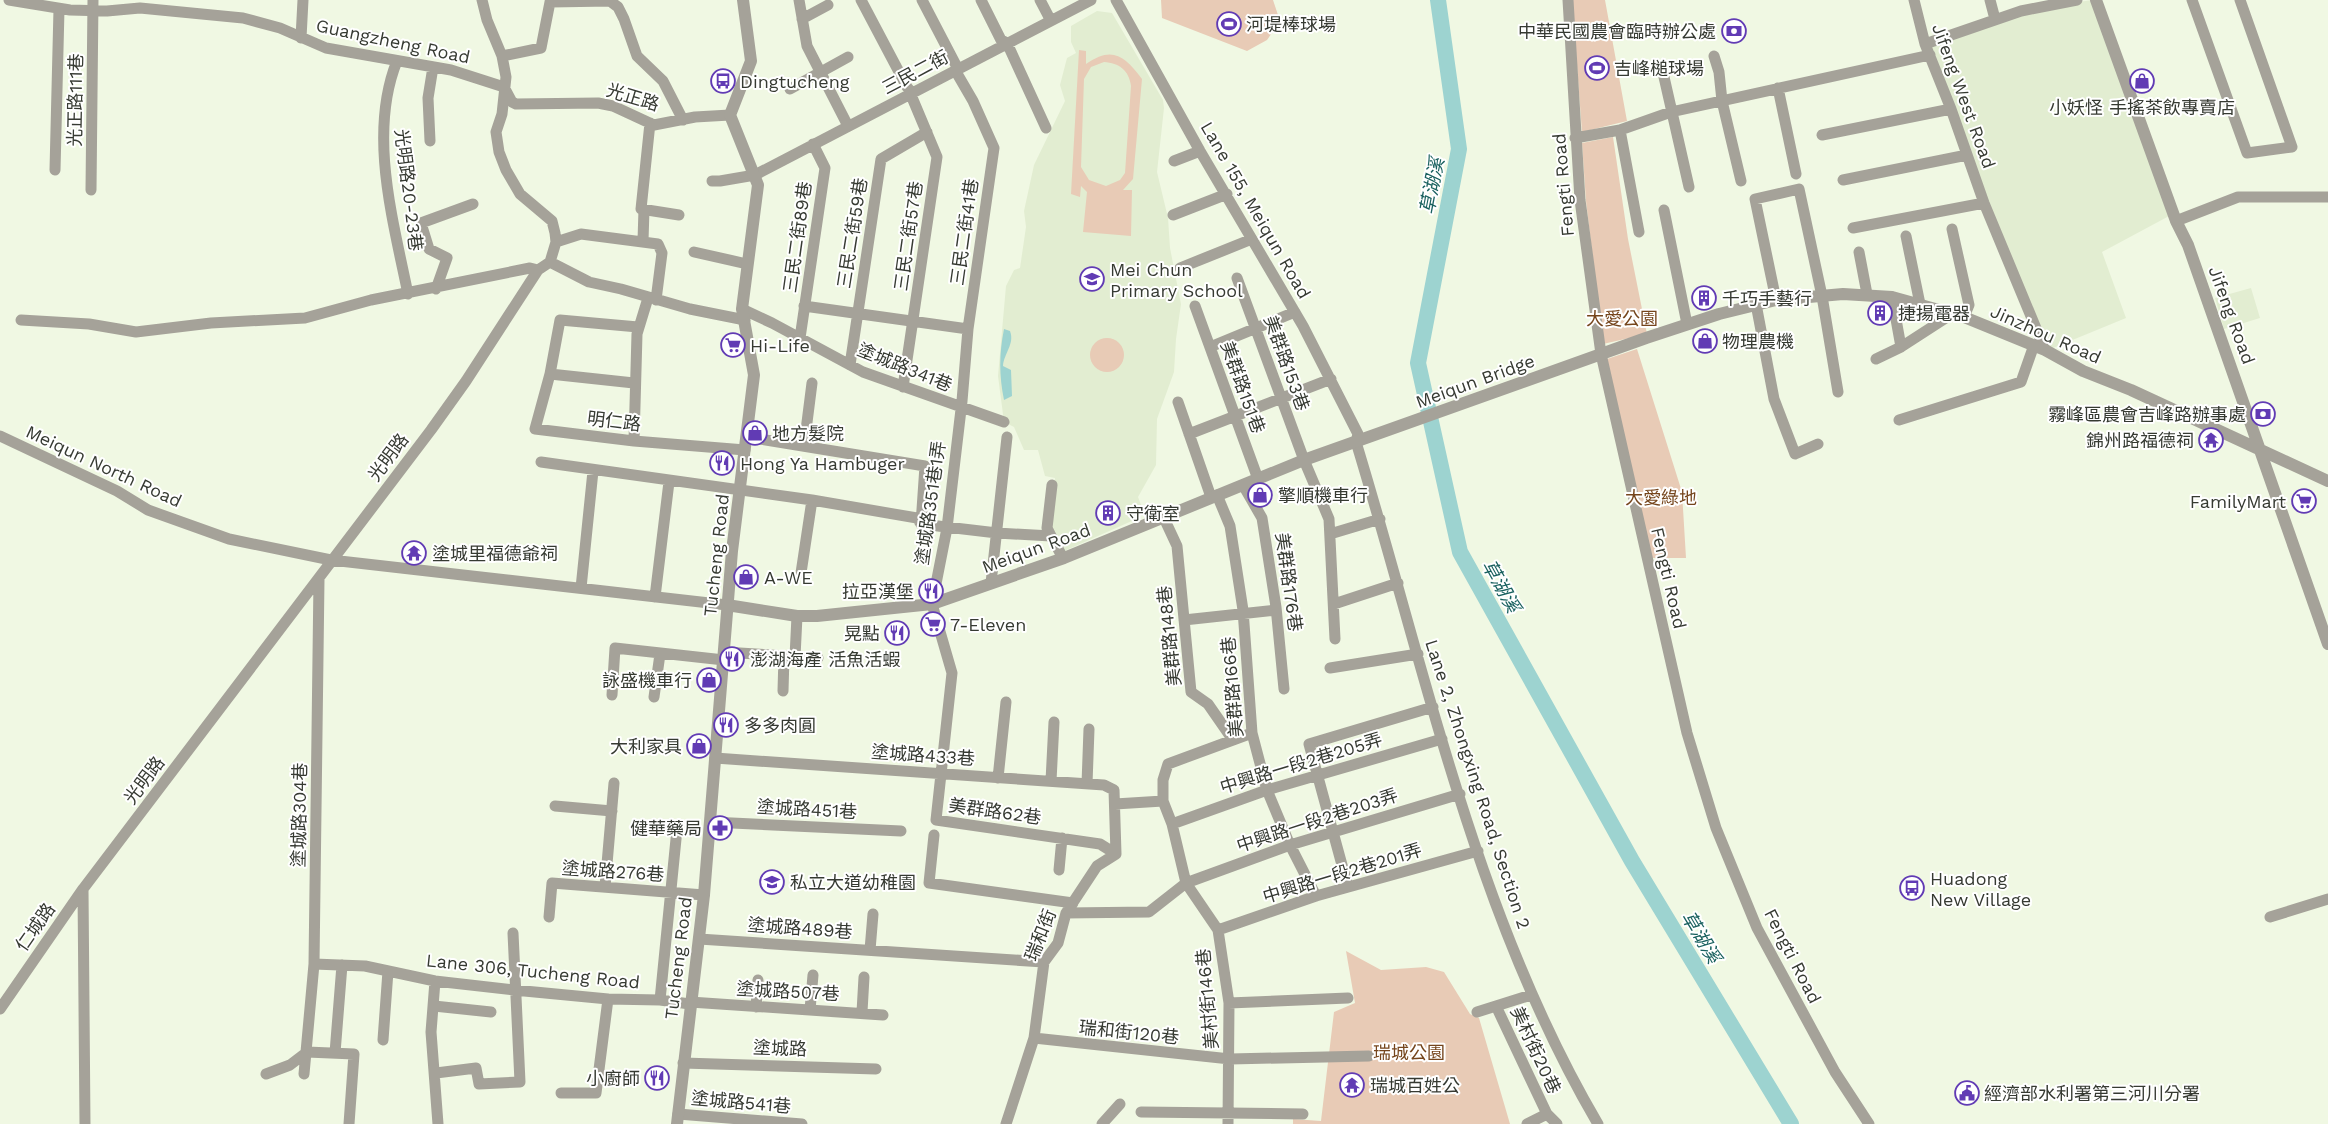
<svg xmlns="http://www.w3.org/2000/svg" width="2328" height="1124" font-family="'Work Sans','Noto Sans TC',sans-serif">
<rect width="100%" height="100%" fill="#f0f8e3"/>
<path fill="#e2edd1" d="M2092,0L2171,215L2102,252L2126,318L2053,348L2046,345L1987,202L1930,45L2021,11Z
M1097,11L1112,13L1163,100L1164,108L1157,172L1168,218L1170,248L1181,304L1176,339L1174,372L1157,419L1156,465L1138,497L1143,510L1134,520L1062,552L1051,529L1055,478L1045,476L1038,450H1024L1014,427L1004,422L998,376L1006,286L1014,270L1020,268L1026,227L1024,211L1034,165L1065,101L1060,85L1067,58L1076,53L1071,42V26Z
M2251,288L2260,318L2224,329L2215,298Z"/>
<path fill="#e8cbb6" fill-rule="evenodd" d="M1161,0H1273L1280,21L1267,40L1247,51L1162,18Z
M1572,0H1605L1627,121L1582,132Z
M1079,50L1086,51V64C1112,46 1124,55 1142,79L1133,179L1123,190H1132L1131,236L1083,232L1087,192L1081,186L1080,197L1071,194ZM1104,62C1119,63 1129,70 1131,86L1125,173L1120,180L1106,186L1089,180L1081,167L1084,79L1091,67Z
M1613,137L1628,239L1647,334L1603,344L1586,201L1582,143Z
M1090 355a17 17 0 1 1 34 0a17 17 0 1 1-34 0Z
M1637,349L1682,492L1686,558H1652L1607,359Z
M1346,951L1381,970L1426,967L1444,972L1470,1014L1479,1018L1510,1124H1293V1119L1321,1121L1334,1012L1355,1003Z"/>
<path fill="#9dd3d0" d="M1004,329L1010,331C1015,344 1004,353 1003,366L1011,370L1012,396L1004,400C999,376 999,354 1004,329Z"/>
<g fill="none" stroke-linecap="round" stroke-linejoin="round">
<path stroke="#9dd3d0" stroke-width="16" d="M1438,0L1459,149L1418,363L1460,552L1632,861L1791,1124"/>
<path stroke="#a5a299" stroke-width="11" d="M9,0L70,10L107,11L140,8L243,18L280,28L326,48L451,70L504,87L512,102L516,104L598,103L613,106L654,125L695,117L730,115
M799,0L807,46L848,126
M861,0L907,87L913,94
M922,0L958,69
M981,0L1001,40L1007,43L1046,128
M1040,0L1051,21
M1116,0L1200,151L1303,326L1358,434L1356,442C1426,671 1475,915 1598,1124
M1568,0L1580,200L1601,354L1687,733L1716,828L1757,928L1835,1072L1869,1124
M1914,0L1925,44L1951,109L1984,203L2045,350
M1990,0L1995,19
M2192,0L2247,153L2292,147L2240,0
M802,19L828,5
M301,38L303,0
M1925,44L2021,11L2077,0
M502,56L541,48L550,2L610,1L618,7L624,19L637,56L663,81L683,120
M1714,56L1719,72L1722,101L1741,181
M397,61C368,133 393,220 408,294
M955,70L973,101L994,148L968,329L962,401L947,528L932,604L952,673L936,820L1100,844L1116,854
M1664,77L1689,187
M1778,88L1796,174
M790,89L848,57
M650,123L641,209L679,215
M1620,130L1639,232
M1822,135L1951,109
M1575,138L1620,130L1671,112L1930,55
M430,141L428,98L433,67
M1174,161L1200,151
M55,170L59,9
M1843,180L1967,155
M712,181H720L755,175L1091,0
M91,190L93,0
M1664,210L1687,324
M1173,215L1227,194
M2176,221L2238,197H2328
M1853,228L1984,203
M1952,229L1969,305L1964,317
M1906,236L1920,304
M643,241L644,209
M556,242L581,234L658,244L662,253L656,300
M694,252L747,264
M1859,252L1867,294
M550,262L589,282L621,289L690,309L745,320
M1180,268L1252,239
M1237,278L1304,460L1329,519L1335,639
M436,289L447,258L429,249L421,223L473,204
M1892,297L1901,347
M1776,300L1755,199L1799,189L1822,296L1838,392
M1756,304L1774,399L1795,454L1818,444
M804,306L968,329
M1195,306L1258,479
M742,309L772,323L863,372L1004,422
M21,320L89,324L136,332L211,323L305,318L371,300L530,268L538,270
M638,327L560,320L550,374L535,429L634,441L745,450
M800,338L825,168L813,144
M1210,347L1295,312
M1876,359L1901,347L1952,314
M850,365L881,159L927,132
M550,374L634,383
M903,387L937,157L911,95
M1178,402L1211,497
M1899,420L2021,382L2034,345
M1189,434L1331,379
M0,436L117,491L148,510L229,539L331,560L727,605
M747,437L925,466L921,524
M634,441L637,334L648,298
M804,446L812,383
M541,462L812,500L917,518L921,524L997,533L1051,536L1063,558
M1243,485L1262,518L1276,607L1284,689
M1217,495L1230,526L1243,610L1252,733L1267,790L1290,845L1316,896
M1163,516L1177,546L1191,692L1208,704L1233,740
M1330,534L1380,519
M1051,536L1047,528L1052,485
M801,573L812,500
M991,583L1007,437
M581,588L593,471
M655,597L669,482
M1334,604L1398,583
M1184,620L1276,610
M724,652L818,658
M795,657L797,616
M1330,668L1418,654
M783,691L784,656
M612,695L615,648L724,660
M654,697L660,654
M715,758L1104,785L1114,790L1116,854L1097,866L1066,913L1058,943L1044,962L1034,1038L1006,1124
M998,778L1006,702
M1051,781L1054,722
M1087,784L1089,729
M1115,804L1163,801
M555,806L612,811
M711,822L901,831
M1172,824L1267,790L1442,739
M934,835L929,883L1073,903
M1059,870L1062,838
M605,887L614,783
M1348,887L1309,744L1433,707
M1066,913L1149,912L1186,883L1290,845L1460,794
M549,917L552,883L704,895
M2270,917L2328,899
M1218,930L1316,896L1478,851
M699,939L1044,962
M870,950L873,914
M314,964L365,966L435,981L514,990L608,999L660,1000L690,1004
M435,981L431,1032L438,1124
M660,1000L677,829
M690,1002L883,1015
M1229,1003L1348,998
M434,1006L491,1012
M1496,1006L1531,995
M756,1007L758,980
M0,1009L83,889
M810,1010L813,975
M862,1012L864,977
M1477,1012L1496,1006L1547,1114L1557,1124
M1034,1038L1230,1059L1369,1056
M383,1040L388,971
M307,1052L354,1054L349,1124
M335,1053L342,965
M683,1063L876,1069
M436,1073L476,1068L479,1084L520,1082L513,933
M266,1074L290,1065L307,1052
M304,1074L314,964L319,579
M561,1093H596L608,999
M1141,1112L1303,1114
M678,1114L802,1124
M85,1124L83,889L431,430L466,381L538,270L550,262L556,242L555,233L552,221L520,194L506,170L499,152L496,132L502,114L506,77L502,56L487,20L482,0
M1102,1124L1120,1104
M1228,1124L1229,1003L1218,930L1186,883L1172,824L1163,801V780L1168,764L1252,733
M1527,1124L1547,1114"/>
<path stroke="#a5a299" stroke-width="12" d="M2096,0L2176,221L2188,245L2328,644
M727,605L797,616H817L932,604L1064,558L1304,460L1646,338L1719,314L1776,300L1843,294L1892,297L1964,317L2045,350L2083,371L2131,390L2328,481
M677,1124L704,895L732,551L754,375L742,309L758,185L730,115L751,61L743,0"/>
</g>
<defs>
<g id="stadium-ring" transform="scale(1.25)"><circle r="9.5" fill="#fff" stroke="#613bb4" stroke-width="1.5"/><path d="M0-5a6.5 5 0 1 0 0 10a6.5 5 0 1 0 0-10ZM-3.5-1.8h7v3.6h-7Z" fill="#613bb4"/></g>
<g id="bank-ring" transform="scale(1.25)"><circle r="9.5" fill="#fff" stroke="#613bb4" stroke-width="1.5"/><path d="M-6-4H6V4H-6ZM0-2.3a2.3 2.3 0 1 0 0 4.6a2.3 2.3 0 1 0 0-4.6Z" fill="#613bb4"/></g>
<g id="bus-ring" transform="scale(1.25)"><circle r="9.5" fill="#fff" stroke="#613bb4" stroke-width="1.5"/><path d="M-5-6H5V4H4V6H2V4H-2V6H-4V4H-5ZM-3.5-4V0h7V-4ZM-3.5 1.2v1.5H-2V1.2ZM2 1.2v1.5H3.5V1.2Z" fill="#613bb4"/></g>
<g id="shop-ring" transform="scale(1.25)"><circle r="9.5" fill="#fff" stroke="#613bb4" stroke-width="1.5"/><path d="M-5-2.5h2.3a2.7 3.5 0 0 1 5.4 0H5L5.5 6h-11ZM-1.5-2.5h3a1.5 2.3 0 0 0-3 0Z" fill="#613bb4"/></g>
<g id="school-ring" transform="scale(1.25)"><circle r="9.5" fill="#fff" stroke="#613bb4" stroke-width="1.5"/><path d="M0-5L7-2L0 1L-7-2ZM-4 1L0 2.5L4 1V4Q0 6-4 4Z" fill="#613bb4"/></g>
<g id="building-ring" transform="scale(1.25)"><circle r="9.5" fill="#fff" stroke="#613bb4" stroke-width="1.5"/><path d="M-4-6H4V6H1V3H-1V6H-4ZM-2.5-4.3h1.7v1.8h-1.7ZM.8-4.3h1.7v1.8H.8ZM-2.5-1h1.7V.8h-1.7ZM.8-1h1.7V.8H.8Z" fill="#613bb4"/></g>
<g id="supermarket-ring" transform="scale(1.25)"><circle r="9.5" fill="#fff" stroke="#613bb4" stroke-width="1.5"/><path d="M-6-5.5h2.5l.6 2H6L4.5 2H-2.5L-4.4-4H-6ZM-1.5 3.2a1.3 1.3 0 1 0 .1 0ZM3 3.2a1.3 1.3 0 1 0 .1 0Z" fill="#613bb4"/></g>
<g id="temple-ring" transform="scale(1.25)"><circle r="9.5" fill="#fff" stroke="#613bb4" stroke-width="1.5"/><path d="M0-6L5-2H3V0L6.5 2.5H4V6H1.5V3h-3V6H-4V2.5H-6.5L-3 0V-2H-5Z" fill="#613bb4"/></g>
<g id="restaurant-ring" transform="scale(1.25)"><circle r="9.5" fill="#fff" stroke="#613bb4" stroke-width="1.5"/><path d="M-5-6h1v4h1v-4h1v4h1v-4h1v5L-1.5 .5V6h-2V.5L-5-1ZM5-6V6H3V1.5H1.5Q1.5-4 5-6Z" fill="#613bb4"/></g>
<g id="pharmacy-ring" transform="scale(1.25)"><circle r="9.5" fill="#fff" stroke="#613bb4" stroke-width="1.5"/><path d="M-2-6h4v4h4v4h-4v4h-4v-4h-4v-4h4Z" fill="#613bb4"/></g>
<g id="civic-ring" transform="scale(1.25)"><circle r="9.5" fill="#fff" stroke="#613bb4" stroke-width="1.5"/><path d="M-.6-6.5H3V-4.5H.6V-3L4-1V1h2V6H-6V1h2V-1L-.6-3ZM-1.2 2.5V6h2.4V2.5Z" fill="#613bb4"/></g>
</defs>
<g fill-rule="evenodd">
<use href="#stadium-ring" x="1229" y="24"/>
<use href="#bank-ring" x="1734" y="31"/>
<use href="#stadium-ring" x="1597" y="68"/>
<use href="#bus-ring" x="723" y="81"/>
<use href="#shop-ring" x="2142" y="81"/>
<use href="#school-ring" x="1092" y="279"/>
<use href="#building-ring" x="1704" y="298"/>
<use href="#building-ring" x="1880" y="313"/>
<use href="#shop-ring" x="1705" y="341"/>
<use href="#supermarket-ring" x="733" y="345"/>
<use href="#bank-ring" x="2263" y="414"/>
<use href="#shop-ring" x="755" y="433"/>
<use href="#temple-ring" x="2211" y="440"/>
<use href="#restaurant-ring" x="722" y="463"/>
<use href="#shop-ring" x="1260" y="495"/>
<use href="#supermarket-ring" x="2304" y="501"/>
<use href="#building-ring" x="1108" y="513"/>
<use href="#temple-ring" x="414" y="553"/>
<use href="#shop-ring" x="746" y="577"/>
<use href="#restaurant-ring" x="931" y="591"/>
<use href="#supermarket-ring" x="933" y="624"/>
<use href="#restaurant-ring" x="897" y="633"/>
<use href="#restaurant-ring" x="732" y="659"/>
<use href="#shop-ring" x="709" y="680"/>
<use href="#restaurant-ring" x="726" y="725"/>
<use href="#shop-ring" x="699" y="746"/>
<use href="#pharmacy-ring" x="720" y="828"/>
<use href="#school-ring" x="772" y="882"/>
<use href="#bus-ring" x="1912" y="888"/>
<use href="#restaurant-ring" x="657" y="1078"/>
<use href="#temple-ring" x="1352" y="1085"/>
<use href="#civic-ring" x="1967" y="1093"/>
</g>
<g text-anchor="middle" dominant-baseline="central" stroke-width="4" stroke-linejoin="round" paint-order="stroke">
<g font-size="18" fill="#363a32" stroke="#fff" text-anchor="start">
<text x="1246" y="24">河堤棒球場</text>
<text x="1716" y="31" text-anchor="end">中華民國農會臨時辦公處</text>
<text x="1614" y="68">吉峰槌球場</text>
<text x="740" y="81">Dingtucheng</text>
<text x="2142" y="107" text-anchor="middle">小妖怪 手搖茶飲專賣店</text>
<text x="1110" y="269">Mei Chun<tspan x="1110" dy="21">Primary School</tspan></text>
<text x="1722" y="298">千巧手藝行</text>
<text x="1898" y="313">捷揚電器</text>
<text x="1722" y="341">物理農機</text>
<text x="750" y="345">Hi-Life</text>
<text x="2246" y="414" text-anchor="end">霧峰區農會吉峰路辦事處</text>
<text x="772" y="433">地方髮院</text>
<text x="2194" y="440" text-anchor="end">錦州路福德祠</text>
<text x="740" y="463">Hong Ya Hambuger</text>
<text x="1278" y="495">擎順機車行</text>
<text x="2286" y="501" text-anchor="end">FamilyMart</text>
<text x="1126" y="513">守衛室</text>
<text x="432" y="553">塗城里福德爺祠</text>
<text x="764" y="577">A-WE</text>
<text x="914" y="591" text-anchor="end">拉亞漢堡</text>
<text x="950" y="624">7-Eleven</text>
<text x="880" y="633" text-anchor="end">晃點</text>
<text x="750" y="659">澎湖海產 活魚活蝦</text>
<text x="692" y="680" text-anchor="end">詠盛機車行</text>
<text x="744" y="725">多多肉圓</text>
<text x="682" y="746" text-anchor="end">大利家具</text>
<text x="702" y="828" text-anchor="end">健華藥局</text>
<text x="1930" y="878">Huadong<tspan x="1930" dy="21">New Village</tspan></text>
<text x="790" y="882">私立大道幼稚園</text>
<text x="640" y="1078" text-anchor="end">小廚師</text>
<text x="1370" y="1085">瑞城百姓公</text>
<text x="1984" y="1093">經濟部水利署第三河川分署</text>
</g>
<g font-size="18" fill="#363a32" stroke="#fff">
<text transform="translate(393 41) rotate(12)">Guangzheng Road</text>
<text transform="translate(915 72) rotate(-28)">三民二街</text>
<text transform="translate(1964 96) rotate(70)">Jifeng West Road</text>
<text transform="translate(633 97) rotate(17)">光正路</text>
<text transform="translate(75 100) rotate(-89)">光正路111巷</text>
<text transform="translate(1563 185) rotate(-95)">Fengti Road</text>
<text transform="translate(409 190) rotate(83)">光明路20-23巷</text>
<text transform="translate(1256 210) rotate(60)">Lane 155, Meiqun Road</text>
<text transform="translate(964 232) rotate(-82)">三民二街41巷</text>
<text transform="translate(852 233) rotate(-81)">三民二街59巷</text>
<text transform="translate(908 236) rotate(-82)">三民二街57巷</text>
<text transform="translate(797 237) rotate(-82)">三民二街89巷</text>
<text transform="translate(2232 315) rotate(70)">Jifeng Road</text>
<text transform="translate(2046 334) rotate(24)">Jinzhou Road</text>
<text transform="translate(1287 363) rotate(70)">美群路153巷</text>
<text transform="translate(905 367) rotate(22)">塗城路341巷</text>
<text transform="translate(1475 381) rotate(-20)">Meiqun Bridge</text>
<text transform="translate(1243 387) rotate(70)">美群路151巷</text>
<text transform="translate(614 421) rotate(7)">明仁路</text>
<text transform="translate(388 457) rotate(-53)">光明路</text>
<text transform="translate(104 466) rotate(25)">Meiqun North Road</text>
<text transform="translate(930 503) rotate(-82)">塗城路351巷1弄</text>
<text transform="translate(1036 548) rotate(-20)">Meiqun Road</text>
<text transform="translate(716 555) rotate(-84)">Tucheng Road</text>
<text transform="translate(1669 578) rotate(77)">Fengti Road</text>
<text transform="translate(1289 582) rotate(82)">美群路176巷</text>
<text transform="translate(1169 636) rotate(-96)">美群路148巷</text>
<text transform="translate(1232 687) rotate(-95)">美群路166巷</text>
<text transform="translate(923 755) rotate(4)">塗城路433巷</text>
<text transform="translate(1301 763) rotate(-17)">中興路一段2巷205弄</text>
<text transform="translate(144 780) rotate(-53)">光明路</text>
<text transform="translate(1478 784) rotate(72)">Lane 2, Zhongxing Road, Section 2</text>
<text transform="translate(807 809) rotate(3)">塗城路451巷</text>
<text transform="translate(995 811) rotate(8)">美群路62巷</text>
<text transform="translate(299 815) rotate(-89)">塗城路304巷</text>
<text transform="translate(1317 820) rotate(-18)">中興路一段2巷203弄</text>
<text transform="translate(613 871) rotate(4)">塗城路276巷</text>
<text transform="translate(1342 873) rotate(-17)">中興路一段2巷201弄</text>
<text transform="translate(35 927) rotate(-55)">仁城路</text>
<text transform="translate(800 928) rotate(4)">塗城路489巷</text>
<text transform="translate(1040 935) rotate(-68)">瑞和街</text>
<text transform="translate(1793 956) rotate(63)">Fengti Road</text>
<text transform="translate(678 958) rotate(-83)">Tucheng Road</text>
<text transform="translate(533 971) rotate(6)">Lane 306, Tucheng Road</text>
<text transform="translate(788 991) rotate(3)">塗城路507巷</text>
<text transform="translate(1207 999) rotate(-95)">美村街146巷</text>
<text transform="translate(1129 1032) rotate(6)">瑞和街120巷</text>
<text transform="translate(780 1048) rotate(2)">塗城路</text>
<text transform="translate(1536 1050) rotate(65)">美村街20巷</text>
<text transform="translate(741 1102) rotate(5)">塗城路541巷</text>
</g>
<g font-size="18" fill="#75451c" stroke="#fff">
<text x="1622" y="318">大愛公園</text>
<text x="1661" y="497">大愛綠地</text>
<text x="1409" y="1052">瑞城公園</text>
</g>
<g font-size="19" font-style="italic" fill="#18605e" stroke="#fff">
<text transform="translate(1432 186) rotate(-79)">草湖溪</text>
<text transform="translate(1501 586) rotate(61)">草湖溪</text>
<text transform="translate(1701 937) rotate(59)">草湖溪</text>
</g>
</g>
</svg>
